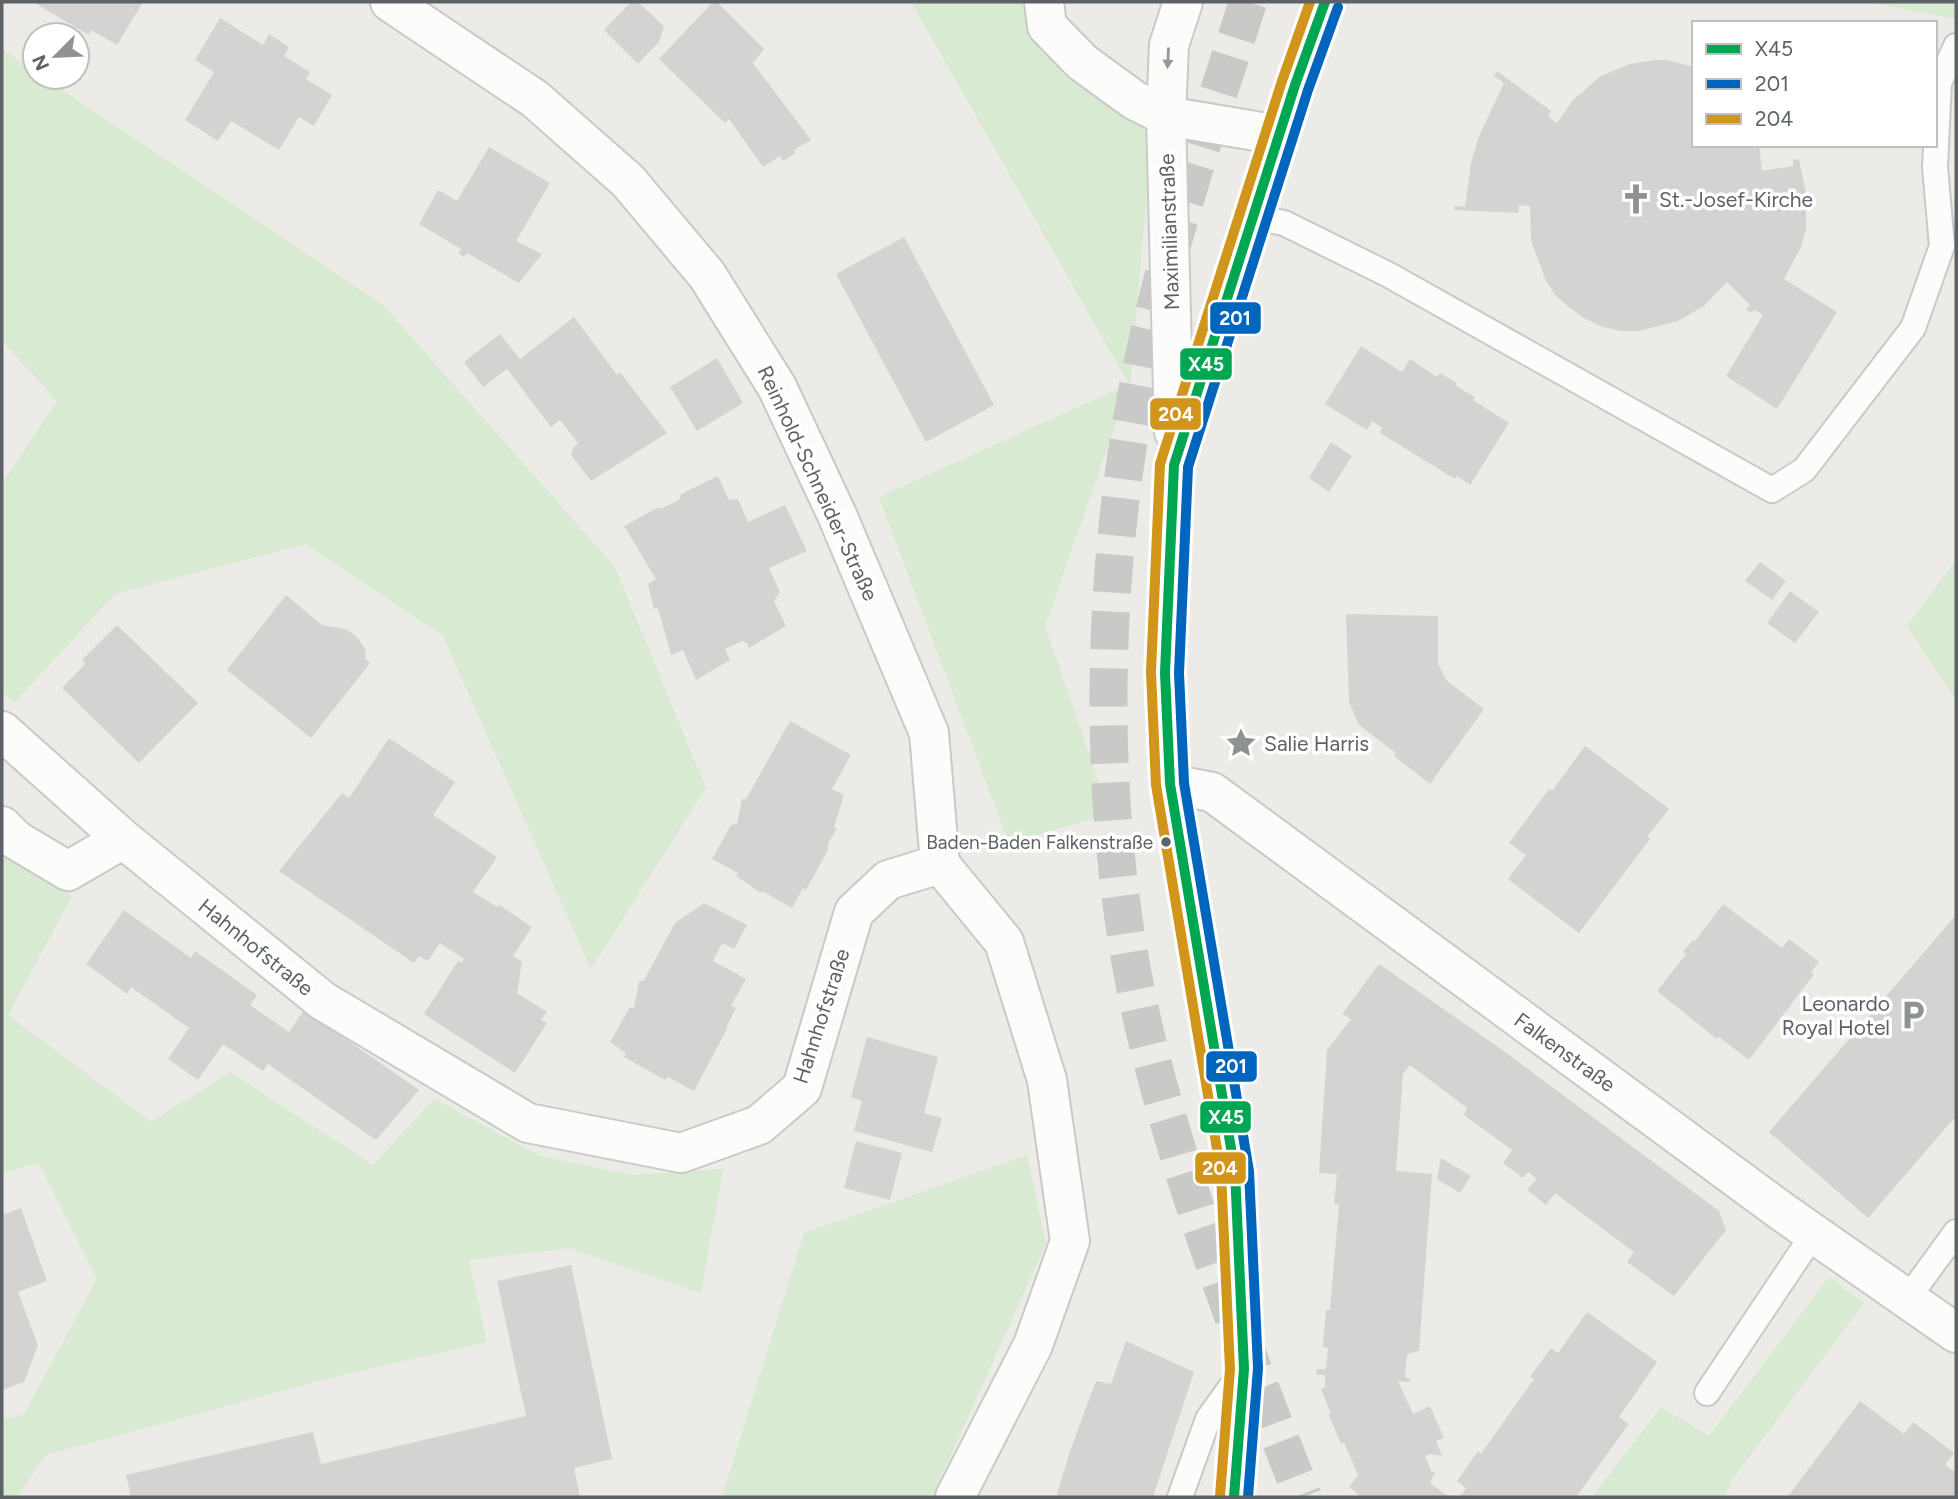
<svg xmlns="http://www.w3.org/2000/svg" width="1958" height="1499" font-family="Figtree,sans-serif">
<rect width="100%" height="100%" fill="#edebe7"/>
<path fill="#d8ead1" d="M911,2H1033L1040,51L1153,125L1130,384L1045,626L1110,814L1009,843L879,497L1129,384Z
M1869,2H1956V19Z
M2,49L35,71V77H43L384,306L615,567L706,788L591,969L443,636L306,544L115,594L14,703L2,692V484L57,401L2,341Z
M1956,560V700L1907,626Z
M2,827L72,896L8,1015L151,1122L230,1072L373,1165L434,1099L541,1156L631,1175L723,1169L701,1293L569,1248L469,1260L487,1342L337,1376L46,1455L17,1497H2V1420L24,1414L97,1279L38,1162L2,1174Z
M1027,1155L1046,1244L932,1497H722L804,1233Z
M1829,1277L1864,1303L1732,1480L1725,1497H1592L1661,1407L1709,1436Z"/>
<path fill="#d5d3d1" d="M33,2H143L117,45L91,30L89,35Z
M631,2H638L664,26L659,42L638,64L604,30Z
M713,2H717L764,49L753,63L811,140L795,149V153L783,161L780,156L763,167L729,119L725,123L659,59Z
M220,18L263,45L269,34L289,47L284,56L310,72L306,79L332,95L314,126L299,117L279,150L231,121L218,141L185,120L214,72L195,60Z
M1655,60H1667L1694,67V145H1759L1762,171L1793,166V160L1799,159L1806,193V228L1801,247L1784,279L1837,312L1777,409L1726,376L1763,315L1755,310L1750,313L1746,309L1750,305L1727,282L1704,306L1678,321L1639,331H1621L1603,327L1584,318L1569,307L1556,296L1546,281L1531,240L1530,206L1519,205L1518,213L1454,210L1455,206L1465,207L1471,163L1479,136L1504,83L1494,76L1497,71L1551,111L1548,116L1557,123L1573,100L1601,76L1630,64Z
M489,147L550,183L516,241L542,254L519,283L467,253L464,257L458,253L461,249L419,224L438,190L457,201Z
M904,237L994,405L926,442L836,274Z
M574,317L617,375L620,372L667,433L591,481L571,455L573,448L578,443L560,420L551,427L507,369L483,387L464,362L500,334L520,359Z
M1361,346L1402,372L1410,359L1437,377L1440,373L1457,383L1456,386L1475,397L1473,400L1509,423L1470,485L1457,476L1455,479L1380,433L1382,428L1372,421L1367,430L1325,404Z
M717,358L743,403L697,431L670,387Z
M1331,442L1352,456L1329,492L1309,478Z
M718,476L729,500L738,499L748,522L785,505L807,551L769,568L780,592L774,601L786,626L749,648L747,643L742,641L725,649L730,660L696,680L683,650L671,655L658,608L654,609L648,584L656,579L624,526L659,507L660,509L679,500L681,494Z
M1760,562L1786,581L1772,600L1745,581Z
M1790,591L1819,612L1795,643L1767,623Z
M286,595L322,625L345,629L356,636L365,649L366,660L370,663L311,738L227,670Z
M1346,614L1438,616V664L1447,681L1484,709L1430,784L1394,756L1396,753L1359,725L1349,702Z
M117,625L198,703L139,763L62,688L85,664L82,660Z
M790,721L851,755L832,789L844,795L834,827L837,828L827,846L829,848L806,890L803,888L792,908L762,891L761,893L736,876L738,873L712,859L731,825L737,824L742,799H746Z
M389,738L455,782L433,815L497,857L473,892L497,907L499,905L532,927L513,956L522,962L517,993L547,1012L541,1020L547,1023L515,1073L424,1014L458,961L461,963L464,959L440,943L428,961L419,956L414,963L279,871L342,793L349,798Z
M1585,746L1669,809L1647,837L1650,839L1579,933L1508,879L1526,855L1509,843L1549,789L1552,791Z
M704,903L747,925L734,949L722,943L713,961L746,979L731,1006L736,1008L726,1028L727,1029L694,1091L668,1077L665,1080L624,1057L626,1053L610,1042L630,1007L634,1009L639,981L644,980L675,923Z
M1723,904L1782,948L1789,939L1819,962L1811,972L1814,974L1749,1060L1719,1037L1717,1039L1657,991L1686,954L1683,952L1693,940L1695,941Z
M124,910L191,958L195,951L257,995L250,1005L289,1032L304,1010L419,1090L376,1140L268,1064L263,1071L223,1044L198,1080L168,1059L189,1028L131,987L127,994L86,964Z
M1956,915V1116L1868,1218L1769,1132Z
M1379,964L1508,1054L1719,1211L1726,1230L1674,1296L1627,1262L1634,1252L1555,1193L1546,1205L1527,1190L1537,1179L1528,1172L1523,1178L1503,1163L1512,1150L1464,1115L1467,1108L1410,1065L1403,1074L1396,1171L1432,1174L1419,1351L1407,1354L1405,1377L1410,1379L1409,1382L1398,1381L1413,1414L1430,1406L1444,1438L1436,1441L1442,1456L1430,1454L1425,1456L1432,1473L1433,1471L1435,1473L1430,1483L1449,1497H1361L1349,1487L1358,1475L1344,1442L1341,1444L1329,1415L1331,1414L1321,1389L1325,1387V1375L1316,1374L1317,1369H1326L1327,1361L1328,1348L1323,1347V1345L1326,1310H1330L1339,1205L1334,1204L1337,1174L1319,1173L1327,1050L1351,1019L1342,1014Z
M867,1037L938,1057L924,1113L942,1118L932,1152L854,1131L862,1101L851,1097Z
M856,1141L902,1153L890,1200L844,1188Z
M1441,1158L1471,1176L1460,1193L1437,1179Z
M21,1208L47,1281L18,1292L38,1345L24,1382L2,1390V1215Z
M571,1265L612,1459L574,1468L580,1497H131L126,1475L313,1432L321,1464L526,1416L497,1281Z
M1587,1312L1657,1362L1619,1417L1629,1424L1576,1497H1459L1466,1488L1457,1481L1478,1451L1481,1454L1534,1379L1530,1377L1551,1348L1558,1353Z
M1126,1341L1194,1372L1153,1497H1056L1070,1451L1096,1381L1111,1384Z
M1860,1401L1904,1434L1913,1422L1954,1453L1945,1465L1956,1473V1497L1788,1496Z"/>
<g fill="none" stroke-linecap="round" stroke-linejoin="round">
<path stroke="#c9c9c7" stroke-width="38" stroke-dasharray="38 19" stroke-linecap="butt" d="M1248,2C1206,132 1161,262 1136,397C1099,600 1097,826 1144,1028C1182,1188 1242,1344 1303,1497"/>
<g stroke="#c8c9c8" stroke-width="28">
<path id="lane" d="M1253,217L1284,223L1389,275L1772,490L1804,470L1913,328L1942,246L1935,167L1939,83L1956,46
M1908,1298L1956,1232
M1707,1393L1814,1233
M1180,1497L1208,1419L1241,1373"/>
</g>
<g stroke="#c8c9c8" stroke-width="42">
<path id="street" d="M390,2L535,99L628,181L707,275L777,387L837,515L929,733L940,864
M1044,2L1047,26L1082,62L1134,100L1166,116L1280,135
M2,731L123,839L323,1001L528,1123L681,1153L759,1125L802,1088L854,912L888,880L940,864L1004,942L1047,1080L1070,1241L1033,1345L955,1497
M1170,784L1212,792L1784,1213L1956,1333
M2,826L16,840L68,871L123,839"/>
</g>
<g stroke="#c9caca" stroke-width="42">
<path id="secondary" d="M1174,432L1166,116L1169,45L1183,2
M1234,1497L1244,1369L1235,1172L1170,784L1165,673L1174,465L1295,85L1325,2"/>
</g>
<use href="#lane" stroke="#fcfcfb" stroke-width="24"/>
<use href="#street" stroke="#fcfcfb" stroke-width="38"/>
<use href="#secondary" stroke="#fcfcfb" stroke-width="38"/>
<g stroke="#fff" stroke-width="16">
<path id="bus-1" d="M1234,1497L1244,1369L1235,1172L1170,784L1165,673L1174,465L1295,85L1325,2"/>
</g>
<g stroke="#fff" stroke-width="16">
<path id="bus-2" d="M1248,1497L1258,1368L1249,1171L1184,783L1179,673L1188,467L1308,90L1338,7"/>
</g>
<g stroke="#fff" stroke-width="16">
<path id="bus-3" d="M1220,1496L1230,1369L1221,1173L1156,785L1151,672L1160,464L1282,81L1310,2"/>
</g>
<use href="#bus-1" stroke="#00a651" stroke-width="10"/>
<use href="#bus-2" stroke="#0065bd" stroke-width="10"/>
<use href="#bus-3" stroke="#d0951a" stroke-width="10"/>
</g>
<defs><path id="oneway-solid" d="M-6-.8H1V-3.2L6.5 0L1 3.2V.8H-6Z" transform="scale(1.75)"/></defs>
<use fill="#94989a" href="#oneway-solid" transform="translate(1168 58) rotate(93)"/>
<defs>
<g id="church-bare" transform="scale(2.415)"><path d="M-1.2-6h2.4v3.5h3.3v2.4h-3.3V6h-2.4V-.1h-3.3v-2.4h3.3Z" fill="#8f9293" stroke="#fff" stroke-width="2.5" paint-order="stroke"/></g>
<g id="sight-bare" transform="scale(2.415)"><path d="M0-6L1.8-2.2L6-1.7L2.9 1.2L3.7 5.4L0 3.3L-3.7 5.4L-2.9 1.2L-6-1.7L-1.8-2.2Z" fill="#8f9293" stroke="#fff" stroke-width="2.5" paint-order="stroke"/></g>
<g id="parking-bare" transform="scale(2.415)"><path d="M-3.5-5.5H1a3.5 3.5 0 0 1 0 7H-1V5.5H-3.5ZM-1-3.4V-.6H.8a1.4 1.4 0 0 0 0-2.8Z" fill="#8f9293" stroke="#fff" stroke-width="2.5" paint-order="stroke"/></g>
</defs>
<g fill-rule="evenodd">
<use href="#church-bare" x="1636" y="199"/>
<use href="#sight-bare" x="1241" y="743"/>
<use href="#parking-bare" x="1913" y="1015"/>
</g>
<circle fill="#5c6266" stroke="#fff" stroke-width="2.5" cx="1166" cy="842" r="6"/>
<g text-anchor="middle" dominant-baseline="central" stroke-width="7" stroke-linejoin="round" paint-order="stroke">
<g font-size="19" fill="#5c6266" stroke="#fff" text-anchor="end">
<text x="1153" y="842">Baden-Baden Falkenstraße</text>
</g>
<g font-size="21" fill="#5c6266" stroke="#fff" text-anchor="start">
<text x="1659" y="199">St.-Josef-Kirche</text>
<text x="1264" y="743">Salie Harris</text>
<text x="1890" y="1003" text-anchor="end">Leonardo<tspan x="1890" dy="24">Royal Hotel</tspan></text>
</g>
<g font-size="21" fill="#5c6266" stroke="#fff">
<text transform="translate(1169 232) rotate(-92)">Maximilianstraße</text>
<text transform="translate(818 483) rotate(65)">Reinhold-Schneider-Straße</text>
<text transform="translate(256 947) rotate(39)">Hahnhofstraße</text>
<text transform="translate(821 1016) rotate(-72)">Hahnhofstraße</text>
<text transform="translate(1565 1052) rotate(36)">Falkenstraße</text>
</g>
</g>
<g stroke="#fff" stroke-width="2.5">
<rect x="1209" y="301" width="53" height="34" rx="7" fill="#0065bd"/>
<rect x="1179" y="347" width="54" height="34" rx="7" fill="#00a651"/>
<rect x="1149" y="397" width="53" height="34" rx="7" fill="#d0951a"/>
<rect x="1205" y="1050" width="53" height="33" rx="7" fill="#0065bd"/>
<rect x="1199" y="1100" width="53" height="34" rx="7" fill="#00a651"/>
<rect x="1194" y="1151" width="53" height="34" rx="7" fill="#d0951a"/>
</g>
<g font-size="19" text-anchor="middle" font-weight="bold" fill="#fff">
<text x="1235" y="325">201</text>
<text x="1206" y="371">X45</text>
<text x="1176" y="421">204</text>
<text x="1231" y="1073">201</text>
<text x="1226" y="1124">X45</text>
<text x="1220" y="1175">204</text>
</g>
<rect width="1958" height="1499" fill="none" stroke="#5c6266" stroke-width="7"/>
<rect x="1692" y="21" width="245" height="126" fill="#ffffff" stroke="#bec0c2" stroke-width="2"/>
<rect x="1706" y="44" width="35" height="10" fill="#00a651" stroke="#bec0c2" stroke-width="2"/>
<text x="1755" y="56" font-size="21" fill="#5c6266">X45</text>
<rect x="1706" y="79" width="35" height="10" fill="#0065bd" stroke="#bec0c2" stroke-width="2"/>
<text x="1755" y="91" font-size="21" fill="#5c6266">201</text>
<rect x="1706" y="114" width="35" height="10" fill="#d0951a" stroke="#bec0c2" stroke-width="2"/>
<text x="1755" y="126" font-size="21" fill="#5c6266">204</text>
<g transform="translate(56 56) rotate(246)"><circle r="33" fill="#ffffff" stroke="#bec0c2" stroke-width="2"/>
<path d="M0-5L12 26L0 18L-12 26Z" fill="#8f9293"/>
<text y="-10" font-size="19" font-weight="bold" text-anchor="middle" fill="#5c6266">N</text>
</g>
</svg>
